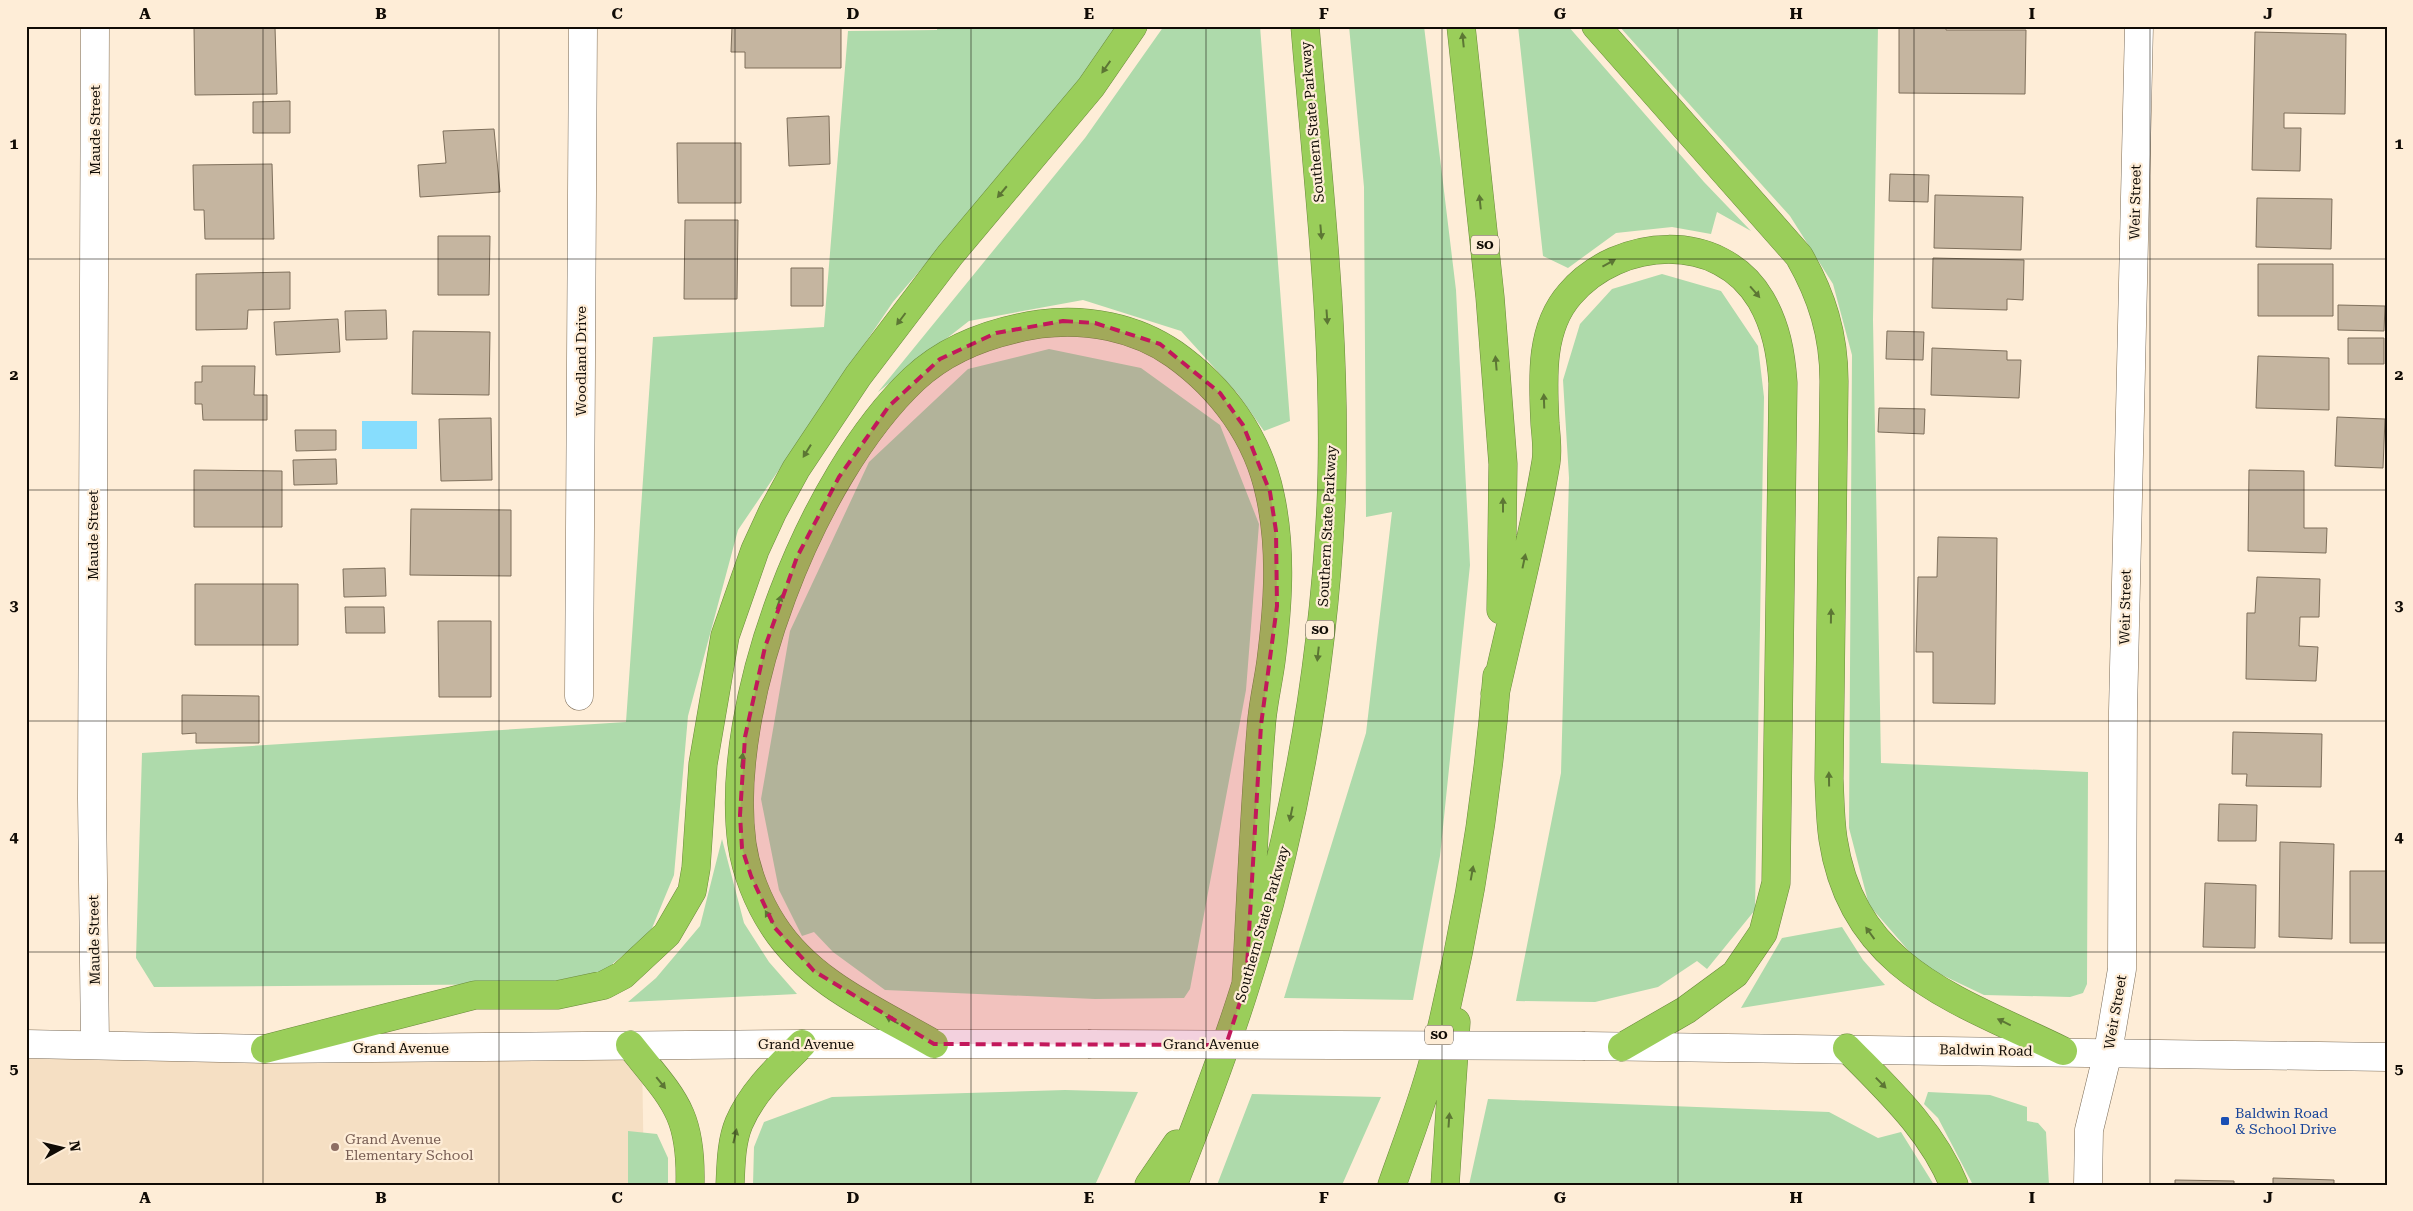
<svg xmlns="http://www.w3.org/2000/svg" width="2413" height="1211" font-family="'Roboto Serif',serif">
<rect width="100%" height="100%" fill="#feedd7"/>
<path fill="#f5dfc3" d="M642,1052L644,1185H26V1059Z"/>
<path fill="#aedaab" d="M937,26H1121L1114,43L893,302L738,530L688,716L674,875L650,933L604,971L539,984L154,987L136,958L142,753L626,722L653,337L824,327L848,31L937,30Z
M1164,26H1260L1290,421L1264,431L1238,394L1181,331L1083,300L969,321L878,392L1085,138Z
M1349,26H1424L1456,290L1470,565L1440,856L1413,1000L1284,998L1366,733L1392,512L1366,517L1364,187Z
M1518,26H1568L1704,182L1751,231L1717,212L1711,234L1672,227L1616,233L1568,268L1543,256Z
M1619,26H1878L1873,320L1881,763L2088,772L2087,984L2083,993L2070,997L1984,995L1921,965L1869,905L1849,828L1852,355L1833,284L1790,216Z
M1662,274L1721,291L1758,346L1764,397L1755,910L1707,969L1697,961L1658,987L1595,1002L1516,1001L1561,773L1569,478L1563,380L1580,324L1612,289Z
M1049,349L1141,368L1220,425L1259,524L1246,690L1190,989L1184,998L1095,999L885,990L833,952L814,932L802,936L779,890L761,799L790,631L869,462L968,369Z
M722,839L744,923L769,962L797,994L628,1002L656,978L700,926Z
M1842,927L1863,960L1885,985L1741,1008L1782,938Z
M1065,1090L1138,1092L1095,1185H753L754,1147L764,1122L832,1097Z
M1928,1092L1990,1095L2027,1107V1121L2038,1123L2046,1132L2049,1185H1973L1938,1118L1924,1104Z
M1252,1094L1381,1097L1342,1185H1217Z
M1488,1099L1829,1112L1878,1138L1901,1132L1934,1185H1469Z
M628,1131L657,1134L668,1158V1185H628Z"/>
<path fill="#87ddfd" d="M362,421H417V449H362Z"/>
<path fill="#c5b5a0" stroke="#7e6f5b" d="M732,26H841V68H745V52H731Z
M1899,26H1946V30H2026L2025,94L1899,93Z
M275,27L277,94L195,95L194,28Z
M2255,32L2346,34L2345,114L2284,113V128H2301L2300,171L2252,170Z
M290,101V133H253V102Z
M829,116L830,164L789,166L787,118Z
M494,129L500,192L420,197L418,165L446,163L443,131Z
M677,143H741V203H678Z
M272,164L274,239H205L204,210H194L193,165Z
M1890,174L1929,175L1928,202L1889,201Z
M1935,195L2023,197L2021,250L1934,248Z
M2257,198L2332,199L2331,249L2256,247Z
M685,220H738L737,299H684Z
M438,236H490L489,295H438Z
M1933,258L2024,260L2023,300L2007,299V310L1932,308Z
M2258,264H2333V316H2258Z
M791,268H823V306H791Z
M290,272V309L248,310L247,329L196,330V274Z
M2338,305L2385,306L2384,331L2338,330Z
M386,310L387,339L346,340L345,311Z
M338,319L340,352L276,355L274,322Z
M413,331L490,332L489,395L412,394Z
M1887,331L1924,332L1923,360L1886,359Z
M2348,338H2384V364H2348Z
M1932,348L2007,351V360H2021L2019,398L1931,395Z
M2258,356L2329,358V410L2256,408Z
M202,366H255L254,395H267V420H203L202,404H195V382H202Z
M1879,408L1925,409L1924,434L1878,432Z
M2337,417L2385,419L2383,468L2335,466Z
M491,418L492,480L441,481L439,419Z
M295,430H336V450L296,451Z
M336,459L337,484L294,485L293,460Z
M194,470L282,471V527H194Z
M2249,470L2304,471V528H2327L2326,553L2248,551Z
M411,509L511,510V576L410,575Z
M1938,537L1997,538L1995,704L1933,703V652H1916L1918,577H1937Z
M385,568L386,596L344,597L343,569Z
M2257,577L2320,579L2319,617H2300L2299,646L2318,647L2316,681L2246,679L2247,613H2255Z
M195,584H298V645H195Z
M345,607H384L385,633H346Z
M438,621H491V697H439Z
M182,695L259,696V743H196V733L182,734Z
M2233,732L2322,734L2321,787L2246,786L2247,774H2232Z
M2219,804L2257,805L2256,841H2218Z
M2280,842L2334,844L2332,939L2279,937Z
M2350,871H2387V943H2350Z
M2205,883L2256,885L2255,948L2203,947Z
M2273,1178L2334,1180V1185H2273Z
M2175,1180L2234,1181V1185H2175Z"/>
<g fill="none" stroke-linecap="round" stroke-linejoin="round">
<g stroke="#7b6c58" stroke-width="29">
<path id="street" d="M579,696L583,26
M95,1044L92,799L95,26
M2088,1185L2089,1130L2108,1052L2122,969L2123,711L2139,26"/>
</g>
<g stroke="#7b6c58" stroke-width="29">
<path id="secondary" d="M26,1044L265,1049L802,1044H1088
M1585,1046L2387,1057"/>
</g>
<g stroke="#6a8a3c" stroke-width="29">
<path id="highway" d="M1461,26L1490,297L1503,464L1501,610
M1596,26L1799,256C1822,296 1834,335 1834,381L1829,779C1830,799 1830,819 1833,839C1853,971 1959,1000 2063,1051
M1495,694C1512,617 1533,539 1546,462C1548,450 1546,436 1545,424C1543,381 1539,329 1570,294C1619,237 1720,230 1761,300C1776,326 1781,353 1783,383L1776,883L1763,933L1735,974L1686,1010L1622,1047
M934,1044C877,1011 810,983 773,925C758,902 746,872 742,844C723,704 811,476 914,379C948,347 994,331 1040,324C1086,318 1135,327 1174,354C1222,388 1258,437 1270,495C1282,550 1278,606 1271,661C1268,684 1262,707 1261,730C1254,815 1251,900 1246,984
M630,1045C673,1099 692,1112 690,1185
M1847,1048C1887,1089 1932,1130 1954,1185
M265,1049L475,995H557L604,985L623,975L667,934L692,891L696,868L703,764L725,636L755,550L773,511L796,469L858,376L950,255L1091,87L1133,26
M730,1185C731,1165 731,1142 739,1123C752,1092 779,1067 802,1044
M1149,1185L1177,1144
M1173,1185C1199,1119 1225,1052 1246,984C1295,829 1323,668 1331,506C1338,346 1318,185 1305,26
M1392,1185C1406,1145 1422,1104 1433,1063C1465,937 1487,805 1497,676
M1445,1185L1456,1022"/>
</g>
<use href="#street" stroke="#fff" stroke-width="28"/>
<use href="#secondary" stroke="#fff" stroke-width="28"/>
<use href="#highway" stroke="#9ace5a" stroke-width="28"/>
<g stroke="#7b6c58" stroke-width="29" stroke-linecap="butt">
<path id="secondary-bridge" d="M1088,1044L1585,1046"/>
</g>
<use href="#secondary-bridge" stroke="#fff" stroke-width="28"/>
</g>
<defs><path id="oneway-solid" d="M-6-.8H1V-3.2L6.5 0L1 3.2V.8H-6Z" transform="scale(1.25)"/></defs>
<g fill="#5c7634">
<use href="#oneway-solid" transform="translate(1463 40) rotate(-96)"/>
<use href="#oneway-solid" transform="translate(1106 67) rotate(125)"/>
<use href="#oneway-solid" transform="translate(1002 192) rotate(130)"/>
<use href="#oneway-solid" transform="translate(1480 202) rotate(-96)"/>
<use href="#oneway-solid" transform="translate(1321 232) rotate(85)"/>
<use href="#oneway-solid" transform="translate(1609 263) rotate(-29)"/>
<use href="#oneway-solid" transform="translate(1755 292) rotate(49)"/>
<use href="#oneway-solid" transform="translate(1327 317) rotate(86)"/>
<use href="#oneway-solid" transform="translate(901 319) rotate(127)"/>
<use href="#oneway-solid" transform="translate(1496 363) rotate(-95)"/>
<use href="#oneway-solid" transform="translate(1544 401) rotate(-92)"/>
<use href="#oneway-solid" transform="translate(807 451) rotate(122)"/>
<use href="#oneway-solid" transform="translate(1503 505) rotate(-90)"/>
<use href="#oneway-solid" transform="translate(1524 561) rotate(-78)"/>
<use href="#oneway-solid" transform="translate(779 602) rotate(-70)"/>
<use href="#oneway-solid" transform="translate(1831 616) rotate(-89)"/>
<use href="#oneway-solid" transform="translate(1318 654) rotate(96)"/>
<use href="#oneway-solid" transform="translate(742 760) rotate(-83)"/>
<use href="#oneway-solid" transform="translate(1829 779) rotate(-91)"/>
<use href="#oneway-solid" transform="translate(1291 814) rotate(102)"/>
<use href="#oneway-solid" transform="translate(1472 873) rotate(-80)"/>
<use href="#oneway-solid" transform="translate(769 917) rotate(-121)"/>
<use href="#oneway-solid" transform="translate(1870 933) rotate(-126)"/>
<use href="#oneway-solid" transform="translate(892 1020) rotate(-150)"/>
<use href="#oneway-solid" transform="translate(2004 1022) rotate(-154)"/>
<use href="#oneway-solid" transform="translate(661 1083) rotate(51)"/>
<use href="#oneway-solid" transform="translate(1881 1083) rotate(46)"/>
<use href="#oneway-solid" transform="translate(1449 1120) rotate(-86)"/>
<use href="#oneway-solid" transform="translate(735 1136) rotate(-77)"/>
</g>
<path fill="#c2185b" fill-opacity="0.2" stroke="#c2185b" stroke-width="4" stroke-dasharray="10 6" stroke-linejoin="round" d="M1063,321L1095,323L1160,344L1220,393L1243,425L1270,492L1276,531L1277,606L1261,725L1246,984L1226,1045L934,1044L814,971L775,928L751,876L742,848L740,815L745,737L765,647L797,557L839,477L889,406L940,359L996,333Z"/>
<path fill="none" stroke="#100b05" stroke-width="1" stroke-opacity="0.55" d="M263,26V1185M499,26V1185M735,26V1185M971,26V1185M1206,26V1185M1442,26V1185M1678,26V1185M1914,26V1185M2150,26V1185M26,259H2387M26,490H2387M26,721H2387M26,952H2387"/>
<rect fill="#1a4fb4" stroke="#feedd7" stroke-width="2" x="2220" y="1116" width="10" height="10" rx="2.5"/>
<circle fill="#8d6e63" stroke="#feedd7" stroke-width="2" cx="335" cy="1147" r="5"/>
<g text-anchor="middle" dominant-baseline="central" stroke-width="4.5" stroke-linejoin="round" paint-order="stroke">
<g fill="#feedd7" stroke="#574f44" stroke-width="1">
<rect x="1471" y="235.5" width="28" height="19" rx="4"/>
<rect x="1306" y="620.5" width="28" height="19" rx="4"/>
<rect x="1425" y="1025.5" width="28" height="19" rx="4"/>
</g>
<g font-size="12" font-weight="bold" fill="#100b05">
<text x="1485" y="245">SO</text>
<text x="1320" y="630">SO</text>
<text x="1439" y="1035">SO</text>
</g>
<g font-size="14" fill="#100b05" stroke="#feedd7">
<text transform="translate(1312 122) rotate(-95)">Southern State Parkway</text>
<text transform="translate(95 130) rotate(-90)">Maude Street</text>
<text transform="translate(2135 202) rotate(-89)">Weir Street</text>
<text transform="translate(581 361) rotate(-90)">Woodland Drive</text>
<text transform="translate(1327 526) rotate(-87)">Southern State Parkway</text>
<text transform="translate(93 535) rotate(-90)">Maude Street</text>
<text transform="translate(2125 607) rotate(-89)">Weir Street</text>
<text transform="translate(1262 924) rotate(-74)">Southern State Parkway</text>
<text transform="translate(94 940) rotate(-91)">Maude Street</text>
<text transform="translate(2115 1012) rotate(-80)">Weir Street</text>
<text x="806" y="1044">Grand Avenue</text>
<text x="1211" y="1044">Grand Avenue</text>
<text x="401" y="1048">Grand Avenue</text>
<text transform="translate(1986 1050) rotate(1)">Baldwin Road</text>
</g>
<g font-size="14" fill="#164399" stroke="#feedd7" text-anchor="start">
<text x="2235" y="1113">Baldwin Road<tspan x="2235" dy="16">&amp; School Drive</tspan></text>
</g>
<g font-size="14" fill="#785e54" stroke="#feedd7" text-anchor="start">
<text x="345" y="1139">Grand Avenue<tspan x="345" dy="16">Elementary School</tspan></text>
</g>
</g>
<rect width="2413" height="1211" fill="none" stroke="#feedd7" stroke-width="55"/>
<g transform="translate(62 1148) rotate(82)" stroke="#feedd7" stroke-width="4" paint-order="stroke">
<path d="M0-4L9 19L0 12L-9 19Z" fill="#100b05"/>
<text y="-8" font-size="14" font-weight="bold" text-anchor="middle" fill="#100b05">N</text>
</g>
<rect x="28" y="28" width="2358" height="1156" fill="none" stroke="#100b05" stroke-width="2"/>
<g font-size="16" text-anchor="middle" font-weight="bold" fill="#100b05">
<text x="145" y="19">A</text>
<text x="381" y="19">B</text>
<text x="617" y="19">C</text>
<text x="853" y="19">D</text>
<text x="1089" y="19">E</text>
<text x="1324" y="19">F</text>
<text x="1560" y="19">G</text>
<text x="1796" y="19">H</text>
<text x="2032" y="19">I</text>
<text x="2268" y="19">J</text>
<text x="14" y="149">1</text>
<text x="2399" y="149">1</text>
<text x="14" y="380">2</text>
<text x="2399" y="380">2</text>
<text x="14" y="611">3</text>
<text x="2399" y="611">3</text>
<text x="14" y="842">4</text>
<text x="2399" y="842">4</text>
<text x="14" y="1074">5</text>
<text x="2399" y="1074">5</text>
<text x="145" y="1203">A</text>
<text x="381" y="1203">B</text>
<text x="617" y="1203">C</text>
<text x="853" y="1203">D</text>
<text x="1089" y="1203">E</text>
<text x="1324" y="1203">F</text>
<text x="1560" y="1203">G</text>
<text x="1796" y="1203">H</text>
<text x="2032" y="1203">I</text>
<text x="2268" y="1203">J</text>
</g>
</svg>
